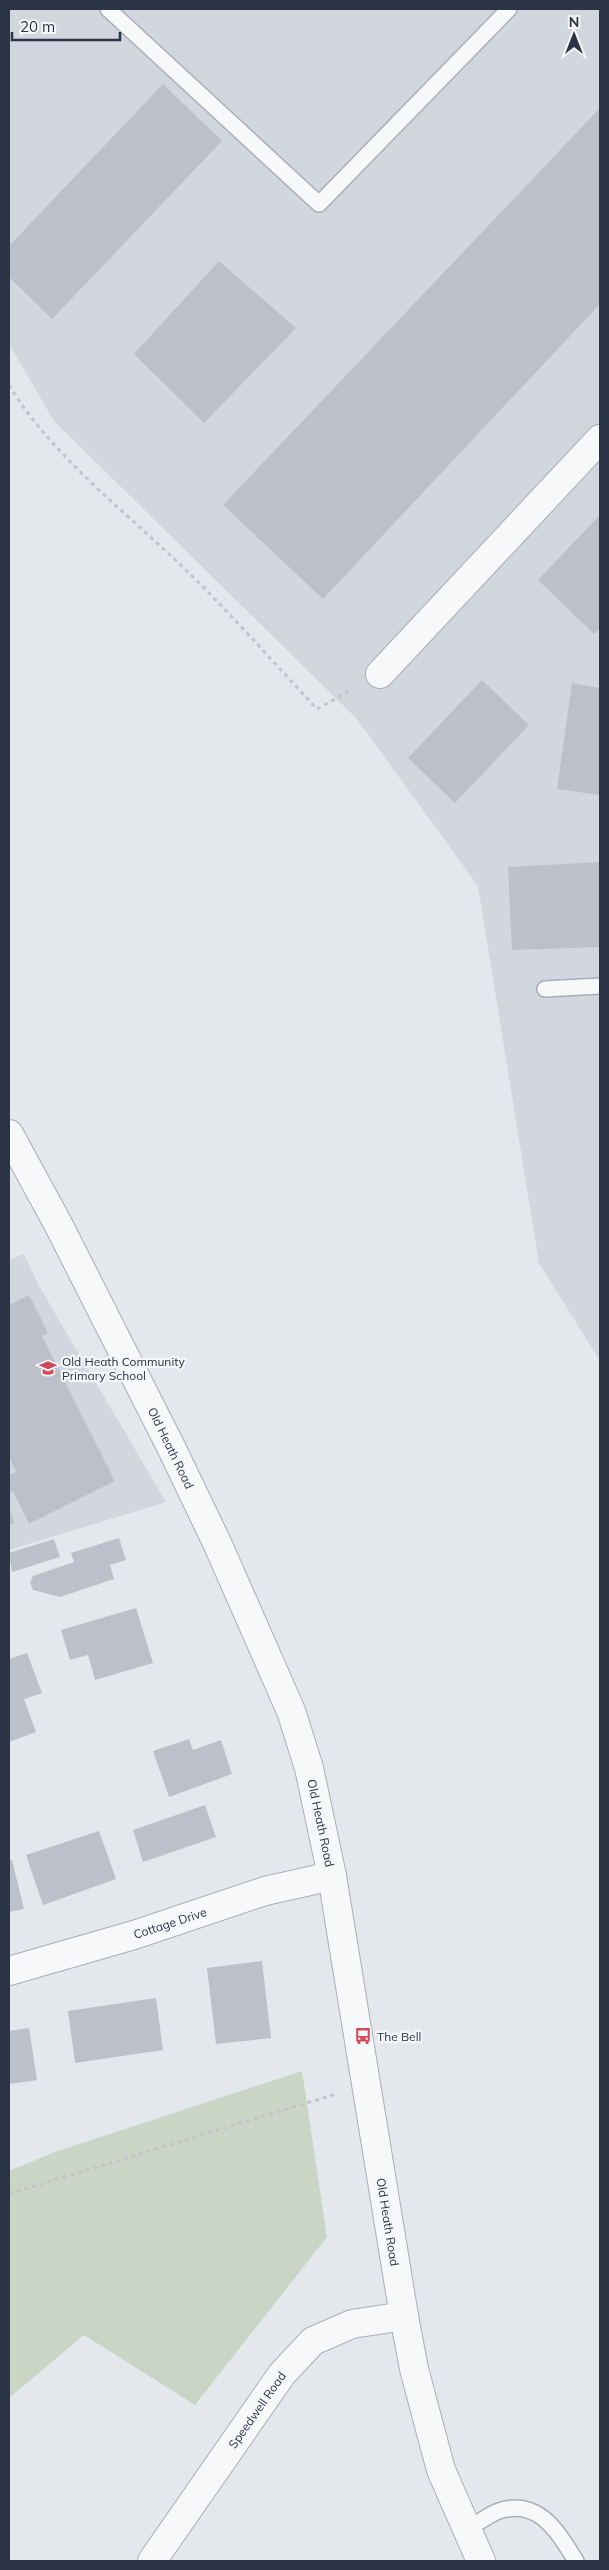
<svg xmlns="http://www.w3.org/2000/svg" width="609" height="2570" font-family="Mulish,sans-serif">
<rect width="100%" height="100%" fill="#e4e7ec"/>
<path fill="#d2d6de" d="M9,9H600V1361L539,1263L478,886L357,719L54,421L9,344Z
M24,1254L39,1286L166,1502L9,1550V1260Z"/>
<path fill="#c9d6c5" d="M302,2071L327,2237L195,2405L84,2335L9,2398V2171L55,2152Z"/>
<path fill="#bbc0ca" d="M163,84L222,141L52,319L9,277V246Z
M600,108V304L323,599L223,505Z
M219,261L296,328L204,423L134,354Z
M599,516L600,628L594,634L538,580Z
M482,680L529,725L455,803L408,758Z
M572,683L600,688V795L557,789Z
M600,862V947L512,950L508,867Z
M29,1295L48,1333L42,1336L115,1481L29,1524L13,1491L9,1493V1475L16,1472L9,1457V1305Z
M9,1506L14,1523L9,1525Z
M119,1538L126,1560L110,1565L114,1579L60,1597L33,1590L30,1582L33,1576L74,1562L71,1553Z
M54,1539L60,1557L12,1572L9,1553Z
M136,1608L153,1663L95,1680L88,1655L70,1660L61,1630Z
M27,1653L42,1693L24,1699L36,1732L9,1742V1659Z
M189,1739L193,1750L221,1740L232,1774L169,1797L153,1751Z
M205,1805L216,1837L143,1862L133,1830Z
M99,1831L116,1879L43,1905L26,1855Z
M9,1860H12L24,1909L9,1912Z
M262,1961L271,2038L216,2044L207,1968Z
M156,1998L163,2050L75,2063L68,2011Z
M29,2028L37,2080L9,2084V2031Z"/>
<g fill="none" stroke-linecap="round" stroke-linejoin="round">
<g stroke="#a9aeb7" stroke-width="18">
<path id="service" d="M108,9L319,204L509,9
M545,989L600,986
M466,2530C476,2524 486,2517 496,2512C538,2496 558,2532 576,2561"/>
</g>
<g stroke="#a9aeb7" stroke-width="30">
<path id="minor" d="M380,674L600,439
M9,1971L134,1935L265,1891L332,1876
M152,2561L282,2374L313,2341L352,2324L404,2316"/>
</g>
<g stroke="#a9aeb7" stroke-width="30">
<path id="tertiary" d="M9,1134L57,1222L172,1449L218,1545L291,1711L309,1768L332,1876L404,2316L414,2369L441,2470L481,2561"/>
</g>
<path stroke="#c2c5cb" stroke-width="3" stroke-dasharray="4 4" stroke-linecap="butt" d="M9,385C51,455 128,514 187,571C232,615 274,663 317,709L351,690
M9,2194L336,2094"/>
<use href="#service" stroke="#f7f8fa" stroke-width="15"/>
<use href="#minor" stroke="#f7f8fa" stroke-width="28"/>
<use href="#tertiary" stroke="#f7f8fa" stroke-width="28"/>
</g>
<defs>
<g id="school-bare" transform="scale(1.35)"><path d="M0-5L7-2L0 1L-7-2ZM-4 1L0 2.5L4 1V4Q0 6-4 4Z" fill="#d1495b" stroke="#f4f6f9" stroke-width="2.5" paint-order="stroke"/></g>
<g id="bus-bare" transform="scale(1.35)"><path d="M-5-6H5V4H4V6H2V4H-2V6H-4V4H-5ZM-3.5-4V0h7V-4ZM-3.5 1.2v1.5H-2V1.2ZM2 1.2v1.5H3.5V1.2Z" fill="#d1495b" stroke="#f4f6f9" stroke-width="2.5" paint-order="stroke"/></g>
</defs>
<g fill-rule="evenodd">
<use href="#school-bare" x="48" y="1368"/>
<use href="#bus-bare" x="363" y="2036"/>
</g>
<g text-anchor="middle" dominant-baseline="central" stroke-width="4.5" stroke-linejoin="round" paint-order="stroke">
<g font-size="12" fill="#2b3445" stroke="#f4f6f9" text-anchor="start">
<text x="62" y="1361">Old Heath Community<tspan x="62" dy="14">Primary School</tspan></text>
<text x="377" y="2036">The Bell</text>
</g>
<g font-size="12" fill="#2b3445" stroke="#f4f6f9">
<text transform="translate(171 1448) rotate(64)">Old Heath Road</text>
<text transform="translate(321 1823) rotate(78)">Old Heath Road</text>
<text transform="translate(170 1923) rotate(-18)">Cottage Drive</text>
<text transform="translate(388 2222) rotate(81)">Old Heath Road</text>
<text transform="translate(257 2410) rotate(-55)">Speedwell Road</text>
</g>
</g>
<rect width="609" height="2570" fill="none" stroke="#2b3445" stroke-width="20"/>
<g transform="translate(574 35)" stroke="#f4f6f9" stroke-width="4" paint-order="stroke">
<path d="M0-4L9 19L0 12L-9 19Z" fill="#2b3445"/>
<text y="-8" font-size="14" font-weight="bold" text-anchor="middle" fill="#2b3445">N</text>
</g>
<path d="M12 32v8h108v-8" fill="none" stroke="#2b3445" stroke-width="2.5"/>
<text x="20" y="32" font-size="15" fill="#2b3445" stroke="#f4f6f9" stroke-width="4" paint-order="stroke">20 m</text>
</svg>
